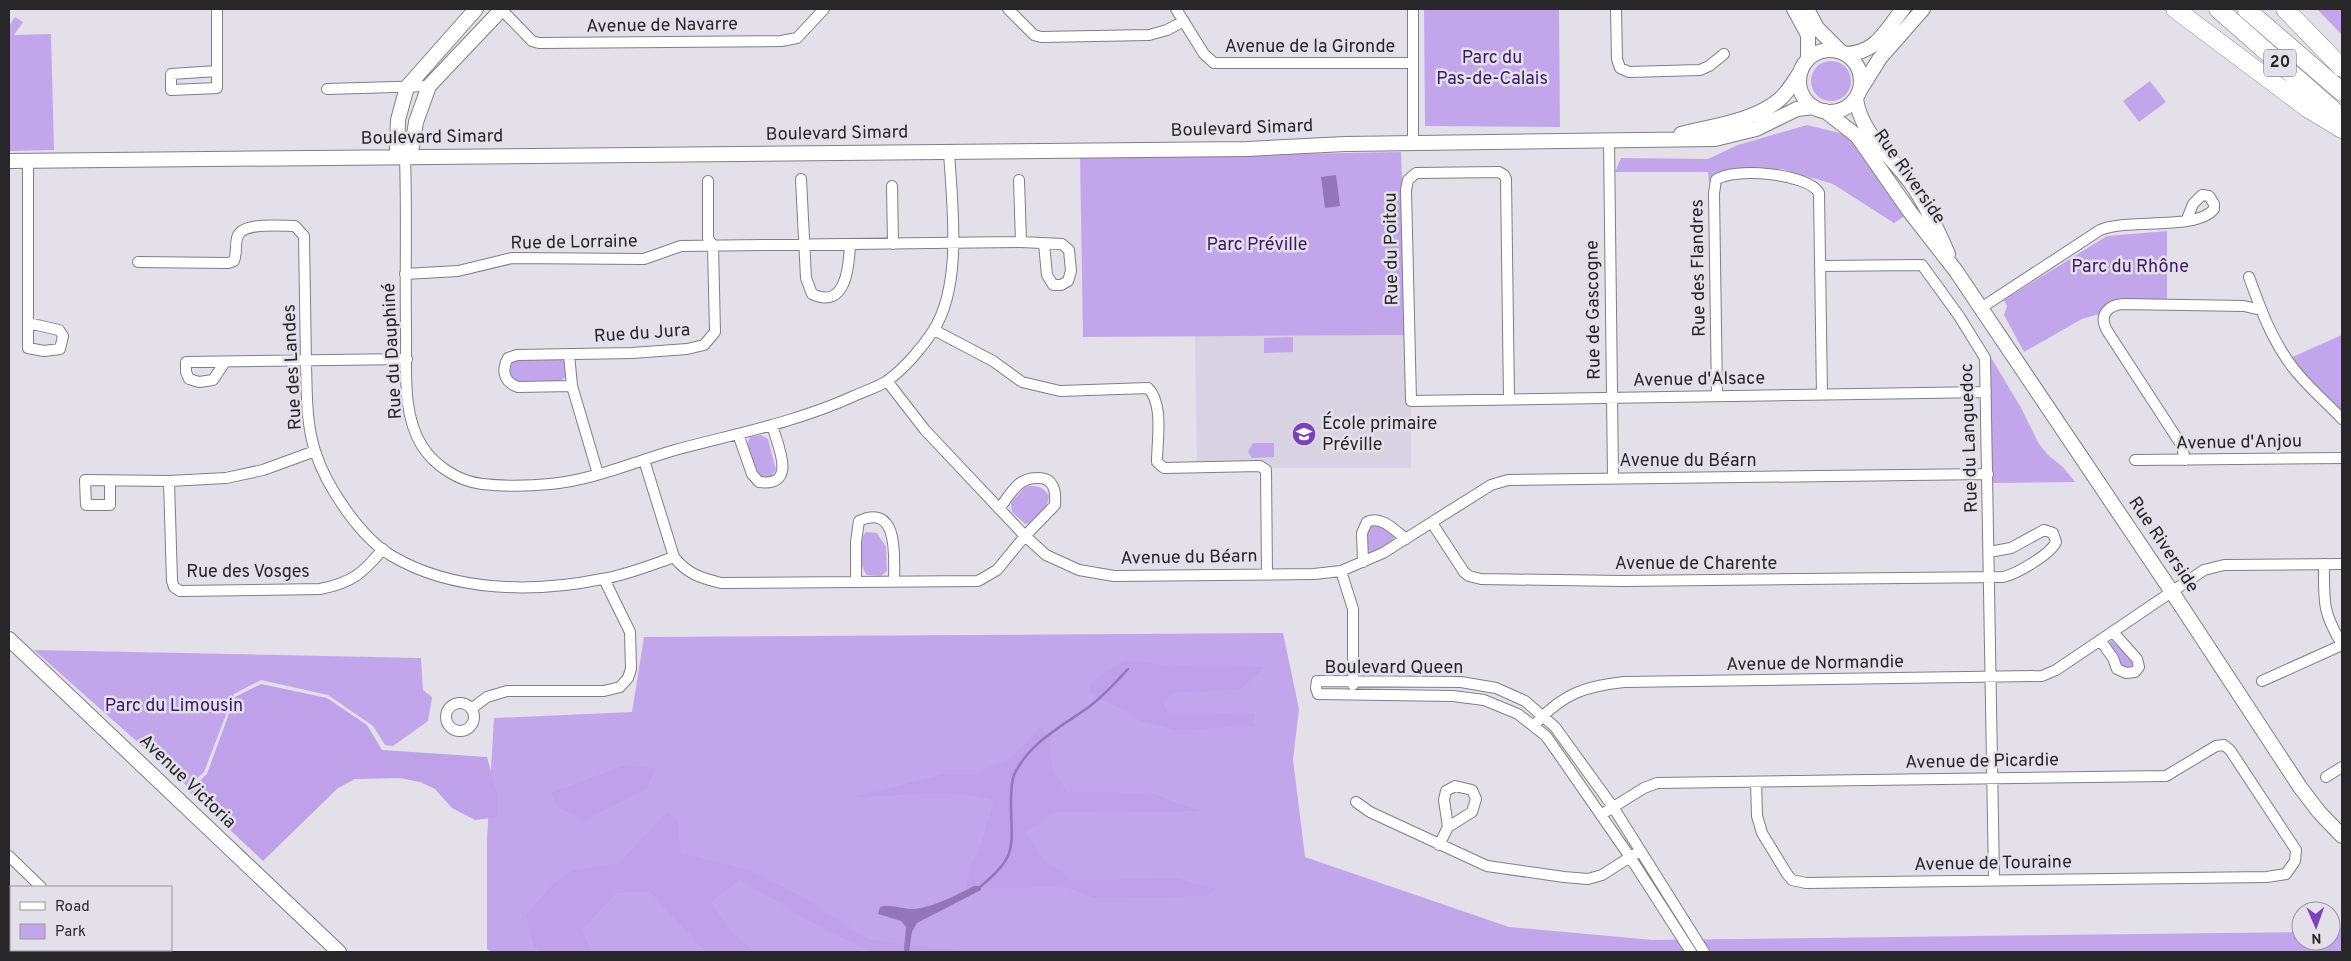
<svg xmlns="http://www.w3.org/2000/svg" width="2351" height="961" font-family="Overpass,sans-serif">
<rect width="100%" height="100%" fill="#e3e0e9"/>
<path fill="#d8d2e2" d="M1407,335L1411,401V468H1197L1195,336Z"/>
<path fill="#c2a6ec" d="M1424,9H1559L1560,127L1425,126Z
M2317,9H2342V35Z
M15,17L23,22L14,35L51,34L54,150L9,151V26Z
M1811 81a20 20 0 1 1 40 0a20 20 0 1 1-40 0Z
M2150,81L2166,102L2139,122L2123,101Z
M1807,125L1848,135L1905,216L1894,223L1833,184L1782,169L1724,170L1714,174L1709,183L1708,172H1615L1621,158L1708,159L1738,145Z
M1401,152L1407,335L1083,337L1080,158Z
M2167,231V302L2107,303L2099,314L2082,319L2024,352L2004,315L2007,306L2004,300L2107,236Z
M2342,335V414L2290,358Z
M1293,337V352L1264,353V338Z
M1990,356L2020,406L2039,444L2048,455L2063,467L2075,482L1992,483Z
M517,359L562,360L565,362L567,376L560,381L519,383L513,380L510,371L512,363Z
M761,435L768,439L776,470L771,476L763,478C753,472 744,447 750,437Z
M1253,443H1274V457L1252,458L1248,452Z
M1030,486C1040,486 1044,488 1049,496C1047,509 1039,523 1025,524L1012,512L1011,503L1024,488Z
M1374,524L1381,525L1394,535L1393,542L1372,553L1367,550L1366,529Z
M866,532L877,533L886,547L887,571L881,576L867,575C859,567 858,540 866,532Z
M1283,633L1299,709L1293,759L1305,857L1509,927L1653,940L2301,932V941H2331V932L2342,927V952H491L487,949V839L494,718L632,712L644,637Z
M2111,640L2126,654L2125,655L2134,662V666L2130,669L2121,666L2117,655L2109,644Z
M34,650L421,658L423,690L432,697L428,721L393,746L385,745L373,726L328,695L261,680L234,694L204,772L188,787Z"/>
<path fill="#bea1e8" d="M1124,660L1166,665L1265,667L1241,689L1173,693L1163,702L1168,714L1254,713V726L1176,730L1141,721L1090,692L1091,682Z
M261,684L327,698L367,725L382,750L487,757L498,798V817L475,820L452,808L435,789L420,782L400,778L355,779L338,788L263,861L189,791L207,774L235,697Z
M1040,727L1050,739L1052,768L1067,792L1151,793L1199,811L1057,812L1025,832L1042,858L1072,880L1179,879L1216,889L1206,896L1095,898L1065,887L966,888L971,864L980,847L994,801C956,788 897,796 856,797L943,774H975L1012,757Z
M625,765L655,769L647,788L583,822L557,806L551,793Z
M667,812L677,818L681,853L753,871L807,899L869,940L973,952H871L817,926L740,879L711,902L728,928L754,952H706L649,891L616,893L582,930L592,952H540L533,944L526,915L553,884L573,870L619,863Z"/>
<path fill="#9376ba" d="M1336,175L1340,206L1325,208L1321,177Z
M974,886H981V890L917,923L912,932L909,952H905L904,949L906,927L901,921L878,914L880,907C890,903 904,910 915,909C936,906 956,895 974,886Z"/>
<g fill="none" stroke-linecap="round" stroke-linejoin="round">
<path stroke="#9376ba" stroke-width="2.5" d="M981,886C1019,855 1011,847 1011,802C1011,794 1011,783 1014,775C1029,743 1059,728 1086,709C1102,698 1115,683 1128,669"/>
<g stroke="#817e86" stroke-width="12">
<path id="street" d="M217,9V88L171,90V74L217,71
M501,9L532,41L539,43L781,41L797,38L824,9
M1008,9L1034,35L1041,37L1149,35L1167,30L1184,21
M1176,9L1204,54L1214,63H1413
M1413,9V143
M1616,9L1617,59L1620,68L1629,72L1700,70L1709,66L1724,54
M327,89L429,86
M1609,141L1613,478
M405,157C407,214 405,272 406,329C407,367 401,412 422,446C435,466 458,481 482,484C501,486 530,486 550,484C593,480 634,462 675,450C735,434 797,422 854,396C865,391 878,387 887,381C904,369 922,348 933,331C963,285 952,204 949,152
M28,160V348L44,351L60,349L63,336L59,330L28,323
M801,179L806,278L812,294C846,310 849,267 850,244
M1019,180L1021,242
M892,186L893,244
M138,262L228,263L234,261C237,253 235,246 237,238C241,221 281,226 295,226L304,236C305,279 305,322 306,365C307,394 306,423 315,451C326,486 360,537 392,556C453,592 534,593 602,579C627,575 651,565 674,557
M1820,266L1922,265L1959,316L1985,358L1994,879
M405,274L458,271L512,258L644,259L681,246L1021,242L1062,244L1069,250L1071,271L1068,281L1061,285H1053L1047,275L1044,244
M2249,277C2261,310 2272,341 2294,369C2308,387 2326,402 2342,419
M1981,308L2100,230C2127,218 2197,231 2214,209V204L2209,196L2202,195L2193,204L2187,219
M934,330L993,361L1022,382L1060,391L1148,388C1164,404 1157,440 1157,462L1164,468L1260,466L1266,470L1267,574
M569,354L572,386L598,474
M225,362L213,380L199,382L189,379L186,372V362L407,359
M887,381L925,430L1025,536L1046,555L1079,570L1114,576L1314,574L1341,571L1383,553L1491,485L1508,480L1988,474
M572,386L518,387C504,382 501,371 508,358L517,355L632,353L687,349L704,345L715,332L713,246L708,238V181
M1717,396L1714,193L1716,180C1732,167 1808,173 1819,193L1822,395
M1509,399L1506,179L1504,175L1499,172L1416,173L1408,180L1406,190L1411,401L1986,392
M738,434L752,474L759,482C798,487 778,446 772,425
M644,460L674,557C687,574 701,578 721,583L978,581L997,570L1025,536L1055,505C1056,491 1054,477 1037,478C1031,478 1024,480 1019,484C1011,491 1005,501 999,509
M2135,460L2342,458
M2185,460L2182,446L2106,329C2099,314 2109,305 2123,304L2244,306L2261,310
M169,481L172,581L174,587L180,591L320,589C352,583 363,573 383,549
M110,482V505H86L85,480L169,481L226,478L263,470L315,451
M1432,523L1464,572L1469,576L1481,579L1623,581L2003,577C2016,574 2050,555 2056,542L2053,533L2044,530L2011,548L1989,552
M1363,562L1362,533L1367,522C1382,515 1395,531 1406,539
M2324,564C2324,601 2322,612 2342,644
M1341,571L1353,609V685
M856,582V542L859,521C900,502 894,560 894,582
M2100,640L2113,658L2117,669L2126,673L2135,672L2139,667L2137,659L2113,632
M2262,681L2342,645
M446 717a14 14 0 1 1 28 0a14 14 0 1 1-28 0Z
M471,709L487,697L507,691H604L620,687L628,678L631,669L630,632L604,579
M1538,721C1565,693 1586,686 1624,682L2042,676L2056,670L2204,570L2224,565L2342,564
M2326,777L2342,767
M1356,802L1370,812L1487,866L1564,877L1588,879L1602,875L1635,854
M1602,814L1644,788L1657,783L2166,776L2216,746L2224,745L2230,750L2296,850L2295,861L2286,874L2267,877L1806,883L1792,880L1787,874L1762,833L1757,816L1756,782
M1439,845L1448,827L1472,812L1476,799L1472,790L1455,786L1446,791L1444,800L1448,827
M9,856L41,887
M107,950L110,952
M1691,952L1630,857L1558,753L1546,736L1518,714L1484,700L1453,696L1318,694L1316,688L1317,681L1461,682L1496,688L1525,701L1555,727L1613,807L1704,952"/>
</g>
<g stroke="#817e86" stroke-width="16">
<path id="secondary" d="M1794,9L1808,35V59
M1807,9L1817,28L1841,52
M1799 81a31 31 0 1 1 62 0a31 31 0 1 1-62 0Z
M1845,54C1877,53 1885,31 1903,9
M1860,90L1880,58L1923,9
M1856,99C1861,135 1893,157 1913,186C1927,207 1938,231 1948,254
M1825,111L1857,136L1910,212L1956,271L2172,592L2300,787L2319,812L2342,836
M1681,134C1712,126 1755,121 1780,99C1789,91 1794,81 1801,71
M405,157L412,147L416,122L429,86L502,9
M405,157L397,150L398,120L407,87L476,9
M9,161L1247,149L1345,144L1715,139L1756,129L1797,109L1814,107
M9,639L339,952"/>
</g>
<g stroke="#817e86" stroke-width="19">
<path id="highway" d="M2175,9L2307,108L2342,129
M2218,9L2342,118
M2246,9L2342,92
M2285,9L2342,68"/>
</g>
<use href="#street" stroke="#fff" stroke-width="10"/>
<use href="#secondary" stroke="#fff" stroke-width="14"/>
<use href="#highway" stroke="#fff" stroke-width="18"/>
</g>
<defs>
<g id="school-disc" transform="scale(1.25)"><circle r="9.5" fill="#7b42b8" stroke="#e3e0e9"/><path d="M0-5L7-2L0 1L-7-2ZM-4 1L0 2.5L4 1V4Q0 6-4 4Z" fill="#fff"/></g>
</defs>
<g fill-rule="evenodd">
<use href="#school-disc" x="1304" y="434"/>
</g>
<g text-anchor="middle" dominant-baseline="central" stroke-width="5" stroke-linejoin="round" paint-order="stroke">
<rect fill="#e3e0e9" stroke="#5f5e63" stroke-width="1" x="2264" y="49.5" width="32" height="27" rx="4"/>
<g font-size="16" font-weight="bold" fill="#272629">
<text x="2280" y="63">20</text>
</g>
<g font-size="18" fill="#272629" stroke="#e3e0e9">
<text transform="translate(662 26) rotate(-1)">Avenue de Navarre</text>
<text x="1310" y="47">Avenue de la Gironde</text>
<text transform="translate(1242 129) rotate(-2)">Boulevard Simard</text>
<text transform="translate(837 134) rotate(-1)">Boulevard Simard</text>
<text transform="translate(432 138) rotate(-1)">Boulevard Simard</text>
<text transform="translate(1909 177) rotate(55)">Rue Riverside</text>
<text transform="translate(574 243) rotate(-1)">Rue de Lorraine</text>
<text transform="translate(1392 249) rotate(-91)">Rue du Poitou</text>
<text transform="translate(1699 268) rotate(-91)">Rue des Flandres</text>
<text transform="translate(1594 310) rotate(-91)">Rue de Gascogne</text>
<text transform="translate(642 334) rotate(-4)">Rue du Jura</text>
<text transform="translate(393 351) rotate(-93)">Rue du Dauphiné</text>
<text transform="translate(293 367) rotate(-93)">Rue des Landes</text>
<text transform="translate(1699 380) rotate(-1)">Avenue d'Alsace</text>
<text transform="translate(1970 438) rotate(-92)">Rue du Languedoc</text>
<text transform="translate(2239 443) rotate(-1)">Avenue d'Anjou</text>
<text x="1688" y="461">Avenue du Béarn</text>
<text transform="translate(2163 545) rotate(56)">Rue Riverside</text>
<text transform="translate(1189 558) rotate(-1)">Avenue du Béarn</text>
<text x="1696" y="564">Avenue de Charente</text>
<text x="248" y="572">Rue des Vosges</text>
<text transform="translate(1815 664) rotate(-1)">Avenue de Normandie</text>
<text x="1394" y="668">Boulevard Queen</text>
<text transform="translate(1982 762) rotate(-1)">Avenue de Picardie</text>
<text transform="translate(187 782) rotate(44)">Avenue Victoria</text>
<text transform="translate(1993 864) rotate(-1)">Avenue de Touraine</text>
</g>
<g font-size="18" fill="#3f1567" stroke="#e3e0e9">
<text x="1492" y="58">Parc du<tspan x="1492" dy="21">Pas-de-Calais</tspan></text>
<text x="1257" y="245">Parc Préville</text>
<text x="2130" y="267">Parc du Rhône</text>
<text x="174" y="706">Parc du Limousin</text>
</g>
<g font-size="18" fill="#272629" stroke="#e3e0e9" text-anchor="start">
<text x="1322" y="424">École primaire<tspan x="1322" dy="21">Préville</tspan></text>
</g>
</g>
<rect width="2351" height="961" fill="none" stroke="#272629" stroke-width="20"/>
<rect x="10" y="886" width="162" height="65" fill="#e3e0e9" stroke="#98969c"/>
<rect x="20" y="902" width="25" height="8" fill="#ffffff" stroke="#98969c"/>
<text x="55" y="911" font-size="15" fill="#272629">Road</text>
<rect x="20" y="924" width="25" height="15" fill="#c2a6ec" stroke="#98969c"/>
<text x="55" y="936" font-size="15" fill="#272629">Park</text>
<g transform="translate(2316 926) rotate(178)"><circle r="24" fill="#e3e0e9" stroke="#98969c"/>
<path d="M0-4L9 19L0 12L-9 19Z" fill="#7b42b8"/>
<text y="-8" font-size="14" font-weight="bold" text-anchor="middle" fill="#272629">N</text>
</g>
</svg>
